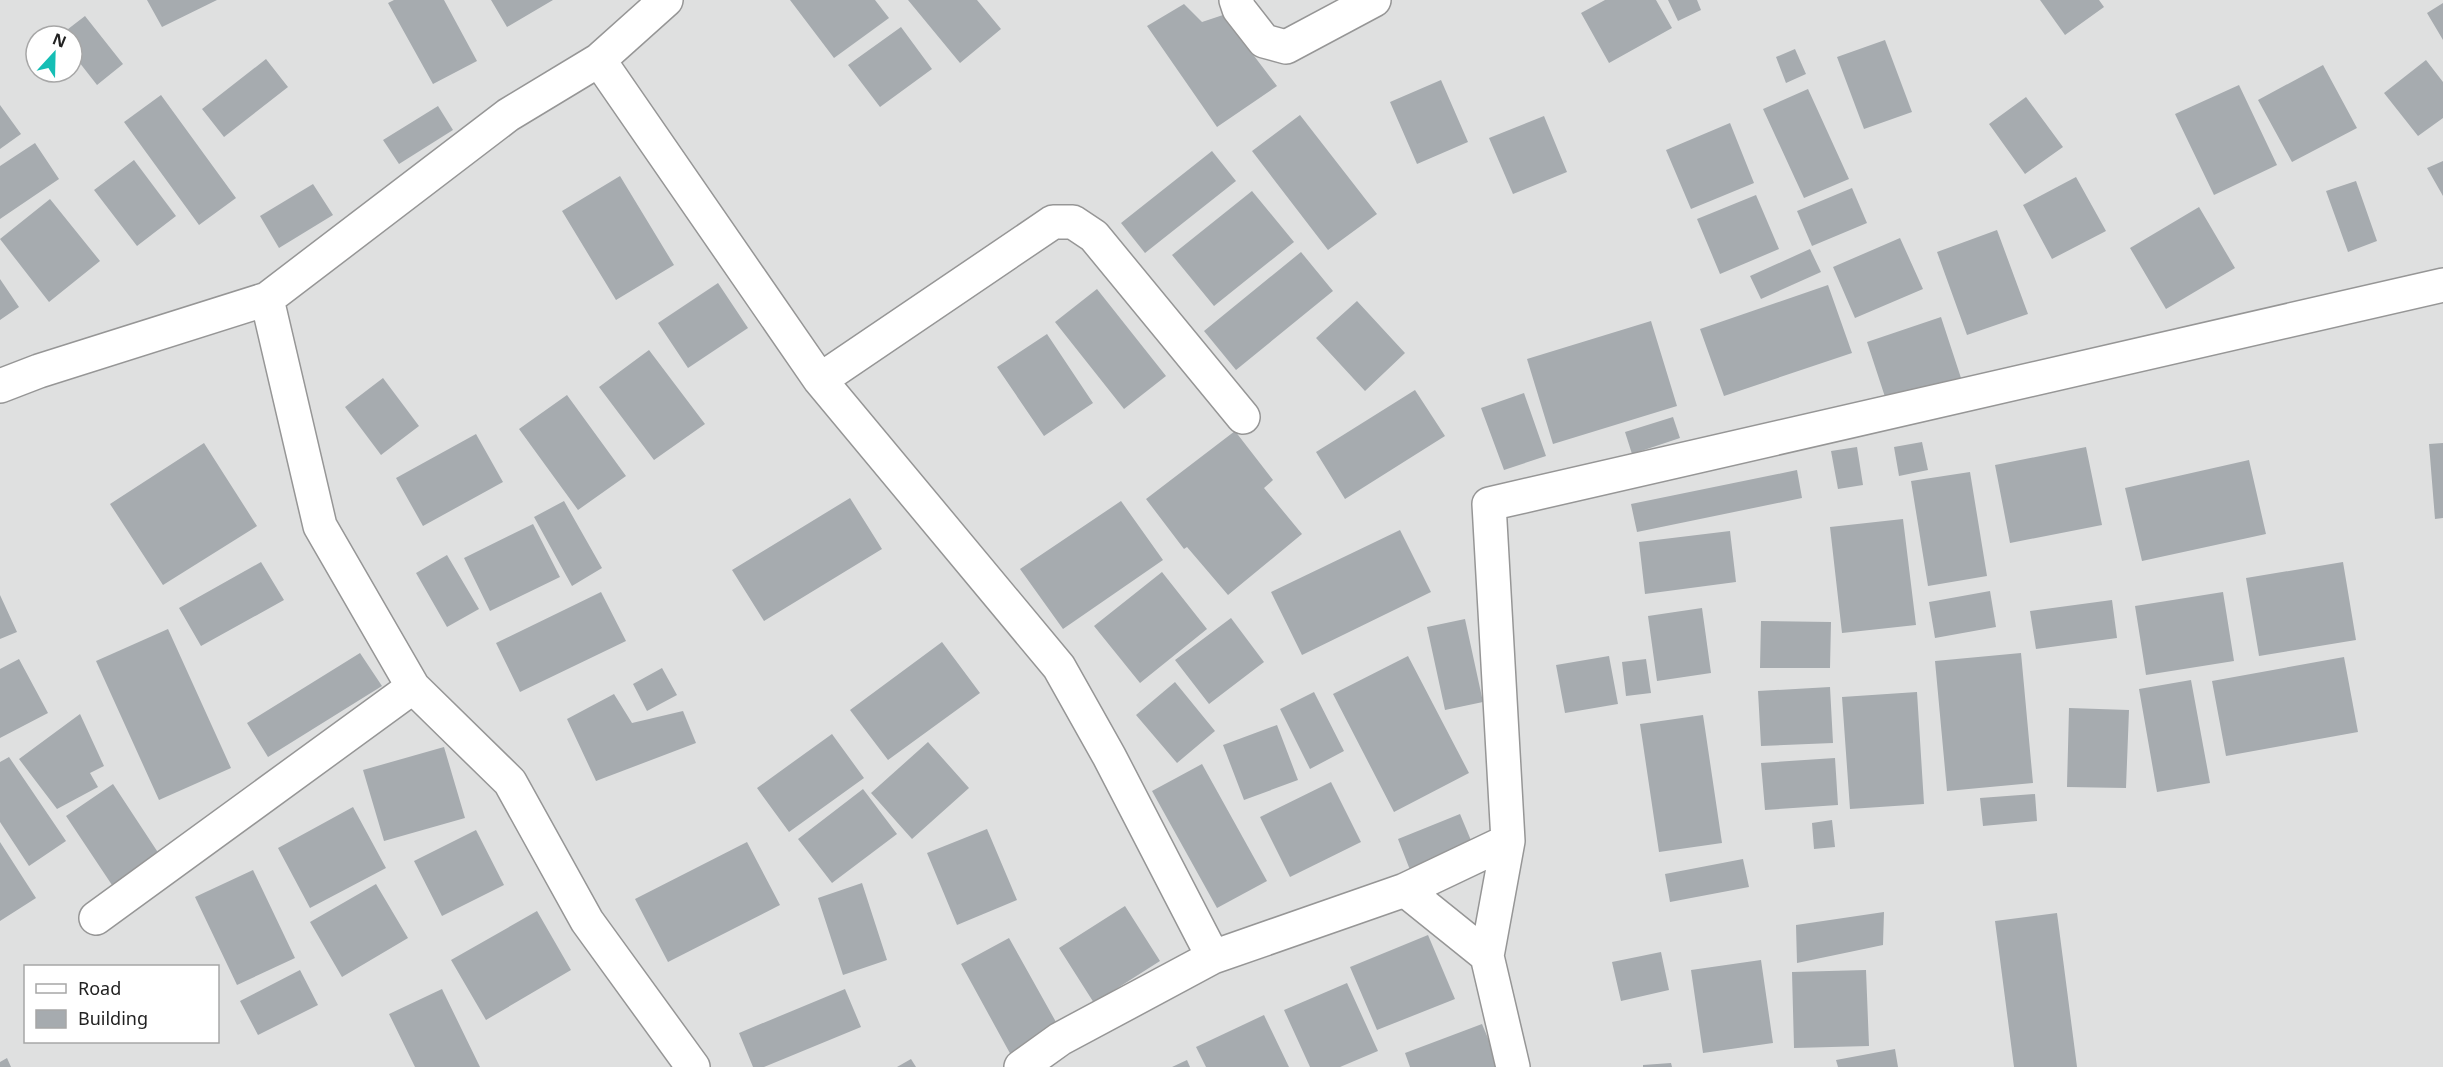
<svg xmlns="http://www.w3.org/2000/svg" width="2443" height="1067" font-family="'Noto Sans',sans-serif">
<rect width="100%" height="100%" fill="#eaedf1"/>
<path fill="#dfe0e0" fill-rule="evenodd" d="M0,0H2443V1067H0ZM36,36H72V72H36ZM26,966H218V1042H26Z"/>
<path fill="#a6abaf" d="M147,0H217L162,27Z
M394,0H444L477,61L433,84L388,3Z
M491,0H553L507,27Z
M790,0H875L889,18L834,58Z
M908,0H977L1001,29L960,63Z
M1605,0H1656L1672,28L1609,63L1581,13Z
M1668,0H1697L1701,10L1678,21Z
M2040,0H2099L2104,7L2065,35Z
M2443,3V40L2427,13Z
M1184,4L1202,22L1223,15L1277,86L1217,127L1147,26Z
M85,16L123,64L97,85L72,53V36H59Z
M901,27L932,69L880,107L848,65Z
M1885,40L1912,112L1864,129L1837,57Z
M1795,49L1806,74L1786,83L1776,57Z
M266,59L288,87L224,137L202,109Z
M2426,60L2443,82V118L2418,136L2384,93Z
M2323,65L2357,128L2292,162L2258,100Z
M1441,80L1468,142L1417,164L1390,102Z
M2239,85L2277,165L2214,195L2175,114Z
M1808,89L1849,179L1804,198L1763,109Z
M161,95L236,198L199,225L124,122Z
M2026,97L2063,147L2025,174L1989,124Z
M0,105L21,134L0,149Z
M438,106L453,130L399,164L383,140Z
M1300,115L1377,214L1328,250L1252,151Z
M1544,116L1567,172L1513,194L1489,138Z
M1730,123L1754,183L1691,209L1666,150Z
M35,143L59,179L0,219V166Z
M1212,151L1236,181L1145,253L1121,223Z
M134,160L176,216L137,246L94,190Z
M2443,161V196L2427,168Z
M620,176L674,265L616,300L562,211Z
M2076,177L2106,231L2052,259L2023,205Z
M2356,181L2377,241L2348,252L2326,191Z
M313,184L333,215L279,248L260,216Z
M1852,188L1867,223L1812,246L1797,211Z
M1252,191L1294,242L1214,306L1172,255Z
M1756,195L1779,249L1720,274L1697,219Z
M50,199L100,261L49,302L0,239Z
M2199,207L2235,268L2166,309L2130,248Z
M1997,230L2028,314L1967,335L1937,252Z
M1900,238L1923,289L1855,318L1833,267Z
M1810,249L1821,272L1761,299L1750,276Z
M1301,252L1333,291L1236,370L1204,331Z
M0,279L19,307L0,320Z
M718,283L748,328L688,368L658,323Z
M1828,285L1852,353L1724,396L1700,329Z
M1097,289L1166,376L1124,409L1055,322Z
M1357,301L1405,353L1365,391L1316,338Z
M1941,317L1961,378L1887,403L1867,342Z
M1651,321L1677,406L1553,444L1527,359Z
M1047,334L1093,403L1044,436L997,367Z
M649,350L705,424L654,460L599,387Z
M383,378L419,426L381,455L345,407Z
M1415,390L1445,436L1345,499L1316,452Z
M1524,393L1546,456L1504,470L1481,408Z
M567,395L626,476L578,510L519,429Z
M1673,417L1680,438L1632,454L1625,432Z
M1235,431L1273,480L1264,488L1302,534L1228,595L1187,547L1184,549L1146,499Z
M476,434L503,482L423,526L396,478Z
M1922,442L1928,470L1899,476L1894,447Z
M204,443L257,526L163,585L110,504Z
M2443,443V518L2435,519L2429,444Z
M1857,447L1863,485L1838,489L1831,451Z
M2086,447L2102,525L2010,543L1995,465Z
M2249,460L2266,534L2142,561L2125,488Z
M1797,470L1802,498L1637,532L1631,504Z
M1970,472L1987,576L1928,586L1911,481Z
M850,498L882,549L764,621L732,570Z
M564,501L602,568L572,586L534,517Z
M1121,501L1163,560L1063,629L1020,569Z
M1903,519L1916,625L1842,633L1830,527Z
M533,524L560,577L490,611L464,558Z
M1400,530L1431,592L1302,655L1271,592Z
M1730,531L1736,582L1645,594L1639,542Z
M447,555L479,609L447,627L416,573Z
M261,562L284,600L201,646L179,608Z
M2343,562L2356,640L2259,656L2246,578Z
M1162,572L1207,629L1140,683L1094,626Z
M1990,591L1996,627L1935,638L1929,602Z
M601,592L626,641L520,692L496,643Z
M2223,592L2234,661L2146,675L2135,606Z
M0,595L17,632L0,639Z
M2112,600L2117,638L2036,649L2030,611Z
M1702,608L1711,673L1657,681L1648,616Z
M1231,618L1264,662L1209,704L1175,660Z
M1465,619L1483,702L1445,710L1427,627Z
M1761,621L1831,622L1830,668H1760Z
M168,629L231,768L159,800L96,661Z
M942,642L980,693L888,760L850,710Z
M360,653L382,686L268,757L247,723Z
M2021,653L2033,783L1947,791L1935,661Z
M1408,656L1469,773L1394,812L1333,694Z
M1609,656L1618,704L1565,713L1556,665Z
M2344,657L2358,732L2226,756L2212,681Z
M19,659L48,713L0,738V669Z
M1646,659L1651,693L1626,696L1622,662Z
M662,668L677,695L647,711L633,684Z
M2191,680L2210,783L2157,792L2139,689Z
M1175,682L1215,731L1177,763L1136,715Z
M1830,687L1833,743L1761,746L1758,691Z
M1314,692L1344,751L1310,769L1280,709Z
M1917,692L1924,804L1850,809L1842,697Z
M614,694L632,723L683,711L696,743L596,781L567,719Z
M2069,708L2129,710L2126,788L2067,787Z
M80,714L104,766L90,773L98,787L57,809L19,759Z
M1703,715L1722,843L1659,852L1640,724Z
M1277,725L1298,780L1244,800L1223,745Z
M832,734L864,778L789,832L757,788Z
M928,742L969,788L912,839L871,793Z
M444,747L465,818L384,841L363,770Z
M9,757L66,841L29,866L0,822V762Z
M1835,758L1838,805L1765,810L1761,763Z
M1202,764L1267,881L1217,908L1152,791Z
M1331,782L1361,842L1290,877L1260,817Z
M113,784L159,854L112,885L66,816Z
M863,789L897,834L832,883L798,839Z
M2035,794L2037,821L1983,826L1980,798Z
M353,807L386,868L310,908L278,848Z
M1460,814L1475,850L1412,875L1398,839Z
M1832,820L1835,847L1814,849L1812,823Z
M987,829L1017,900L957,925L927,853Z
M476,830L504,885L442,916L414,861Z
M0,842L36,898L0,921Z
M747,842L780,905L668,962L635,899Z
M1743,859L1749,887L1670,902L1665,874Z
M253,870L295,958L237,985L195,897Z
M862,883L887,960L843,975L818,898Z
M376,884L408,938L342,977L310,922Z
M1125,906L1160,961L1094,1003L1059,948Z
M537,911L571,970L486,1020L451,960Z
M1884,912L1883,945L1797,963L1796,925Z
M2057,913L2077,1067H2014L1995,921Z
M1428,935L1455,999L1377,1030L1350,967Z
M1009,938L1061,1031L1012,1057L961,964Z
M1661,952L1669,990L1621,1001L1612,962Z
M1761,960L1773,1043L1703,1053L1691,970Z
M300,970L318,1005L258,1035L240,1001Z
M1866,970L1869,1046L1794,1048L1792,972Z
M1347,983L1378,1051L1340,1067H1310L1284,1010Z
M442,989L480,1067H415L389,1014Z
M845,989L861,1027L764,1067H753L739,1033Z
M1264,1015L1289,1067H1206L1196,1047Z
M1482,1024L1500,1067H1410L1405,1053Z
M1895,1049L1898,1067H1838L1836,1060Z
M7,1058L11,1067H0V1062Z
M911,1059L916,1067H897Z
M1187,1060L1190,1067H1172Z
M1671,1063L1672,1067H1643V1065Z"/>
<g fill="none" stroke-linecap="round" stroke-linejoin="round">
<g stroke="#969696" stroke-width="36">
<path id="street" d="M1236,0L1239,9L1264,41L1286,47L1374,0
M599,60L820,380L1059,667L1109,756L1213,957
M267,299L320,526L413,687L510,782L587,921L693,1067
M820,380L1053,222H1073L1094,236L1243,417
M0,386L39,371L267,299L508,115L599,60L666,0
M1405,890L1508,841
M96,918L413,687
M1487,956L1508,841L1489,504L2443,285
M1021,1067L1060,1039L1213,957L1405,890L1487,956L1513,1067"/>
</g>
<use href="#street" stroke="#fff" stroke-width="33"/>
</g>
<rect x="24" y="965" width="195" height="78" fill="#ffffff" stroke="#a7a7a7" stroke-width="1.5"/>
<rect x="36" y="984" width="30" height="9" fill="#ffffff" stroke="#a7a7a7" stroke-width="1.5"/>
<text x="78" y="995" font-size="18" fill="#222222">Road</text>
<rect x="36" y="1010" width="30" height="18" fill="#a6abaf" stroke="#a7a7a7" stroke-width="1.5"/>
<text x="78" y="1025" font-size="18" fill="#222222">Building</text>
<g transform="translate(54 54) rotate(22)"><circle r="28" fill="#ffffff" stroke="#a7a7a7" stroke-width="1.5"/>
<path d="M0-4.5L10 22L0 15L-10 22Z" fill="#15beb5"/>
<text y="-9" font-size="16" font-weight="bold" text-anchor="middle" fill="#222222">N</text>
</g>
</svg>
